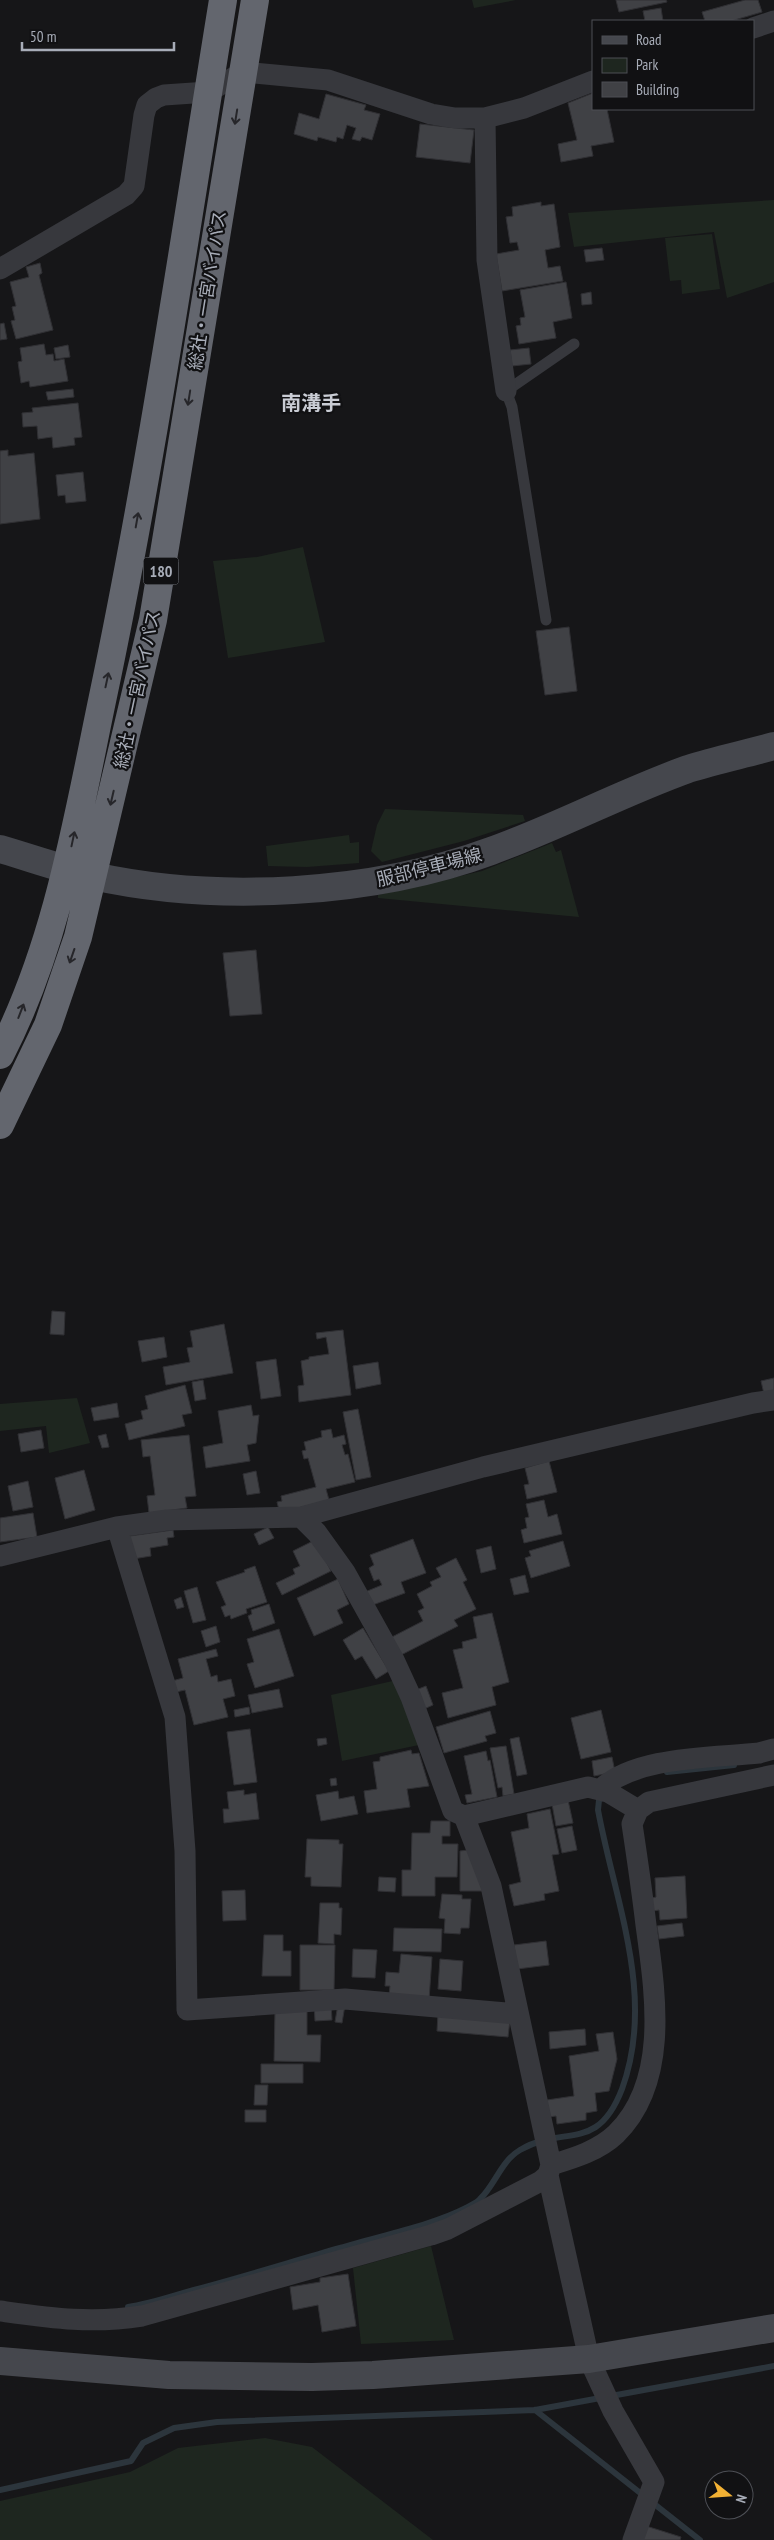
<svg xmlns="http://www.w3.org/2000/svg" width="774" height="2540" font-family="'PT Sans Narrow','Noto Sans JP',sans-serif">
<rect width="100%" height="100%" fill="#161618"/>
<path fill="#1e261f" d="M472,0H516L474,8Z
M774,200V282L727,298L714,232L574,247L568,213Z
M712,234L720,289L682,294L681,280L670,281L665,238Z
M303,547L325,642L228,658L213,561L257,557Z
M385,809L523,815L525,821L464,841L382,862L371,851L377,825Z
M349,835L350,843L359,842V863L307,867L268,866L266,846Z
M552,843L556,852L561,850L579,917L378,898V895L482,871Z
M77,1398L90,1443L49,1453L46,1426L0,1431V1404Z
M397,1680L419,1745L342,1761L331,1695Z
M431,2246L454,2340L361,2344L353,2268Z
M265,2438L312,2447L433,2540H0V2501L130,2472L178,2448Z"/>
<g fill="none" stroke-linecap="round" stroke-linejoin="round">
<path stroke="#2c353c" stroke-width="6" d="M667,1772L734,1765
M128,2307C150,2304 172,2296 194,2290C243,2277 291,2262 340,2248C379,2236 431,2226 466,2208C470,2205 477,2203 480,2199C495,2185 501,2161 520,2150C564,2124 597,2154 622,2089C656,1996 615,1902 598,1810L599,1800L605,1796
M535,2410L700,2540
M0,2490L131,2461L143,2443L174,2428L217,2422L535,2410L774,2366"/>
</g>
<path fill="#404145" stroke="#303034" d="M616,0H666L667,2L619,12Z
M745,0H758L762,12L731,21H705L702,12Z
M661,8L663,21H645L643,11Z
M593,93V109H607L614,142L591,146L593,156L561,162L558,144L577,140L568,103Z
M326,94L366,105L364,110L380,114L372,140L362,137L360,141L352,139L356,128L347,125L343,139L337,137L336,142L318,137L317,141L294,134L299,113L319,119Z
M420,124L474,130L470,163L416,157Z
M541,202V206L554,204L560,247L545,250L548,268L560,266L563,281L502,291L496,254L519,250L517,242L510,243L506,217L513,216L512,207Z
M602,248L604,260L586,262L584,250Z
M40,263L42,273L39,275L53,330L16,339L11,321L15,320L12,307L16,306L10,282L29,277L26,267Z
M566,282L572,318L553,322L556,338L519,344L516,326L521,325L520,318L525,317L520,290Z
M591,292L592,304L582,305L581,294Z
M4,323L7,339L0,340V324Z
M44,344L46,355L53,354L54,361L64,359L68,381L30,387L29,381L21,383L18,362L22,361L20,348Z
M68,345L70,357L56,359L54,348Z
M529,348L531,364L512,366L510,350Z
M73,389L74,397L48,400L46,392Z
M78,403L82,437L74,438L75,445L53,448L52,437L38,439L37,426L23,427L22,413L33,412L32,408Z
M8,450V456L34,453L40,519L0,524V451Z
M83,472L86,501L66,503L65,495L58,496L56,475Z
M569,627L577,691L545,695L536,631Z
M256,950L262,1014L230,1016L223,953Z
M52,1311L65,1312L64,1335L50,1334Z
M224,1324L233,1373L166,1385L163,1367L190,1362L187,1348L193,1347L190,1331Z
M343,1330L351,1395L299,1402L298,1386L304,1385L301,1361L309,1359V1357L329,1354L326,1337L317,1339L316,1333Z
M164,1337L167,1357L142,1362L138,1341Z
M276,1359L281,1396L261,1399L256,1362Z
M378,1362L381,1384L356,1389L353,1366Z
M774,1378V1392L764,1394L761,1381Z
M203,1380L206,1399L195,1401L192,1382Z
M185,1385L192,1413L182,1415L185,1426L129,1440L125,1424L143,1419L141,1411L148,1409L145,1396Z
M117,1403L119,1417L94,1421L91,1408Z
M251,1405L253,1416L259,1415L256,1443L247,1445L250,1461L206,1468L203,1447L223,1443L218,1411Z
M358,1409L371,1477L356,1480L343,1412Z
M331,1429L333,1438L344,1435L346,1444L342,1445L345,1455L348,1454L355,1482L326,1489L329,1500L286,1511L279,1510L277,1502L282,1501L281,1496L316,1487L308,1458L304,1459L302,1451L306,1450L304,1442L322,1437L321,1431Z
M41,1430L44,1448L21,1452L18,1434Z
M106,1434L109,1447L102,1448L98,1436Z
M189,1435L196,1496L185,1497L187,1508L149,1513L147,1496L155,1495L150,1456L143,1457L141,1440Z
M549,1461L557,1492L527,1499L524,1485L529,1484L525,1468Z
M84,1470L95,1510L65,1519L55,1478Z
M256,1471L260,1493L247,1495L243,1474Z
M28,1481L33,1507L13,1511L8,1486Z
M544,1500L548,1517L557,1514L562,1534L524,1543L521,1530L527,1528L525,1518L529,1517L526,1504Z
M33,1513L37,1537L0,1542V1518Z
M268,1527L274,1538L259,1545L254,1534Z
M173,1530L174,1537L167,1538L168,1545L150,1548L151,1556L133,1559L130,1536Z
M413,1539L426,1573L401,1582L405,1593L370,1606L365,1592L382,1585L379,1579L374,1581L369,1568L374,1565L370,1555Z
M315,1540L331,1571L282,1595L276,1583L295,1574L293,1569L300,1566L293,1551Z
M563,1541L570,1566L531,1578L525,1558L531,1556L529,1551Z
M491,1546L496,1569L481,1573L476,1550Z
M456,1558L467,1580L463,1582L476,1609L454,1620L458,1626L399,1656L390,1638L423,1621L418,1611L424,1608L417,1594L432,1586L430,1582L441,1577L436,1568Z
M255,1566L267,1602L246,1609L247,1613L231,1619L230,1615L225,1617L221,1607L226,1605L216,1582L245,1572L244,1570Z
M525,1575L529,1592L514,1595L510,1579Z
M338,1579L349,1604L337,1610L343,1623L314,1636L297,1598Z
M197,1587L206,1620L193,1623L184,1591Z
M181,1597L184,1607L177,1609L174,1600Z
M269,1604L275,1623L253,1631L248,1616L252,1614L251,1610Z
M492,1613L509,1682L492,1687L496,1705L448,1718L442,1693L463,1688L453,1650L463,1648L462,1642L477,1638L473,1617Z
M216,1626L220,1642L206,1647L201,1631Z
M363,1628L389,1671L376,1679L362,1656L355,1660L343,1640Z
M279,1629L294,1676L255,1688L247,1664L254,1662L247,1639Z
M216,1649L218,1656L206,1659L211,1677L217,1675L218,1682L231,1679L235,1696L223,1699L228,1717L194,1725L185,1690L176,1692L172,1681L183,1678L178,1659Z
M426,1686L433,1705L424,1709L416,1690Z
M279,1689L283,1707L252,1713L248,1695Z
M249,1707L250,1714L235,1717L234,1710Z
M601,1710L611,1752L581,1759L571,1718Z
M490,1711L496,1733L485,1736L487,1741L444,1753L436,1727Z
M250,1729L257,1782L234,1785L227,1732Z
M519,1737L527,1774L517,1776L510,1739Z
M326,1738L327,1744L318,1746L317,1739Z
M506,1746L514,1794L503,1796L502,1787L498,1788L490,1748Z
M411,1750L412,1754L419,1753L429,1786L407,1789L410,1807L367,1813L364,1791L377,1789L373,1762L380,1761V1757Z
M486,1751L488,1761L490,1760L497,1797L467,1803L465,1795L472,1794L464,1756Z
M612,1757L615,1772L594,1776L592,1761Z
M336,1778L337,1785L331,1786L330,1779Z
M244,1790V1795L256,1793L259,1819L224,1823L223,1809H229L227,1792Z
M338,1791L339,1799L354,1796L358,1814L321,1821L316,1795Z
M568,1800L573,1823L556,1826L552,1804Z
M550,1809L559,1854L552,1855L559,1891L544,1894L545,1900L514,1906L509,1885L521,1882L511,1832L529,1828L527,1814Z
M431,1821H450V1836H442V1844H458L457,1877H435V1896H402V1870H411L412,1833H430Z
M572,1826L577,1850L562,1853L557,1829Z
M307,1839L339,1840V1844H343L341,1887L311,1886V1877H305Z
M468,1850L483,1891H460V1851Z
M685,1876L687,1918L660,1920L659,1910L653,1911L652,1898L656,1897L655,1878Z
M379,1877L396,1878L395,1892L378,1891Z
M245,1890L246,1920L223,1921L222,1891Z
M442,1894L462,1895V1899H471L469,1928H461L460,1934L444,1933L445,1919L439,1918Z
M320,1903H339V1908H342L341,1935L334,1934V1944L318,1943Z
M682,1923L684,1936L659,1939L657,1926Z
M394,1928L442,1929L441,1952L393,1951Z
M264,1935H283V1951H291V1976H262Z
M546,1941L549,1965L517,1969L514,1945Z
M300,1945H335L334,1990H300Z
M353,1949L377,1950L375,1978L352,1977Z
M401,1954L432,1957L429,2000L389,1996L390,1986H385L386,1972L399,1973Z
M440,1959L463,1961L461,1991L438,1989Z
M314,2003H331L332,2020L315,2021Z
M338,2004L345,2005L342,2023L335,2022Z
M275,2010L307,2011V2035H321L320,2062L274,2061Z
M438,2013L510,2020L508,2037L437,2031Z
M585,2029L586,2045L550,2049L549,2032Z
M613,2032L617,2059L609,2091L595,2093L597,2111L586,2113V2120L557,2124L556,2116L549,2117L547,2100L574,2096L569,2056L599,2051L596,2034Z
M261,2064H303V2083H261Z
M255,2085H268L267,2105H254Z
M245,2110H266V2122H245Z
M348,2274L356,2326L322,2332L318,2305L293,2310L290,2287L320,2282V2278Z
M646,2526L681,2537L680,2540H642Z"/>
<g fill="none" stroke-linecap="round" stroke-linejoin="round">
<path stroke="#37383d" stroke-width="11" d="M546,620L512,407L506,391L574,344"/>
<path stroke="#37383d" stroke-width="21" d="M753,28L774,21
M485,118L487,260L506,391
M0,269L126,195L134,186L144,115L147,105L156,98L164,95L208,92L243,72L328,80L431,114L455,118H485L524,108L593,81
M301,1517L317,1533L345,1572L394,1660L411,1697L453,1811L464,1816L588,1787L608,1792L638,1810
M117,1527L175,1717L185,1851L187,2010L345,1999L517,2014
M0,1556L117,1527L167,1520L301,1517L483,1467L753,1403L774,1400
M600,1790C634,1756 712,1758 759,1753L774,1749
M464,1816L491,1886L551,2165L548,2175L589,2359L613,2411L654,2482L633,2540
M551,2165C574,2158 598,2151 616,2134C670,2081 655,1992 646,1925C642,1891 637,1857 632,1824L638,1810L649,1802L774,1775
M0,2311C51,2318 90,2324 142,2316L431,2235L448,2229L541,2181L548,2175"/>
<path stroke="#45474d" stroke-width="28" d="M0,849C31,858 61,869 93,876C216,903 372,895 491,851C558,827 621,793 688,769C716,760 746,754 774,746
M0,2361L169,2375L312,2377L373,2375L589,2359L774,2328"/>
<path stroke="#63666e" stroke-width="28" d="M0,1055C57,945 77,821 102,701C151,469 185,234 223,0
M0,1125L48,1025L78,937L153,620L255,0"/>
</g>
<defs><path id="oneway-shaft" d="M-6 0H5M1.5-3L5.5 0L1.5 3" fill="none" stroke-width="1.6" stroke-linecap="round" stroke-linejoin="round" transform="scale(1.25)"/></defs>
<g stroke="#26262a">
<use href="#oneway-shaft" transform="translate(236 117) rotate(99)"/>
<use href="#oneway-shaft" transform="translate(189 398) rotate(99)"/>
<use href="#oneway-shaft" transform="translate(137 520) rotate(-80)"/>
<use href="#oneway-shaft" transform="translate(107 680) rotate(-78)"/>
<use href="#oneway-shaft" transform="translate(112 798) rotate(103)"/>
<use href="#oneway-shaft" transform="translate(73 839) rotate(-78)"/>
<use href="#oneway-shaft" transform="translate(72 956) rotate(109)"/>
<use href="#oneway-shaft" transform="translate(21 1011) rotate(-69)"/>
</g>
<g text-anchor="middle" dominant-baseline="central" stroke-width="4.5" stroke-linejoin="round" paint-order="stroke">
<rect fill="#111113" stroke="#7b7e86" stroke-width="1" x="143.5" y="557.5" width="35" height="27" rx="4"/>
<g font-size="16" font-weight="bold" fill="#a8adb8">
<text x="161" y="571">180</text>
</g>
<g font-size="18" fill="#a8adb8" stroke="#111113">
<text transform="translate(207 290) rotate(-81)">総社・一宮バイパス</text>
<text transform="translate(137 689) rotate(-78)">総社・一宮バイパス</text>
<text transform="translate(429 867) rotate(-14)">服部停車場線</text>
</g>
<g font-size="20" font-weight="bold" fill="#c9ccd4" stroke="#111113">
<text x="311" y="403">南溝手</text>
</g>
</g>
<rect x="592" y="20" width="162" height="90" fill="#111113" stroke="#4d4f55"/>
<rect x="602" y="36" width="25" height="8" fill="#45474d" stroke="#4d4f55"/>
<text x="636" y="45" font-size="15" fill="#a8adb8">Road</text>
<rect x="602" y="58" width="25" height="15" fill="#1e261f" stroke="#4d4f55"/>
<text x="636" y="70" font-size="15" fill="#a8adb8">Park</text>
<rect x="602" y="82" width="25" height="15" fill="#404145" stroke="#4d4f55"/>
<text x="636" y="95" font-size="15" fill="#a8adb8">Building</text>
<g transform="translate(729 2495) rotate(107)"><circle r="24" fill="#111113" stroke="#4d4f55"/>
<path d="M0-4L9 19L0 12L-9 19Z" fill="#f2b134"/>
<text y="-8" font-size="14" font-weight="bold" text-anchor="middle" fill="#a8adb8">N</text>
</g>
<path d="M22 42v8h152v-8" fill="none" stroke="#a8adb8" stroke-width="2.5"/>
<text x="30" y="42" font-size="15" fill="#a8adb8" stroke="#111113" stroke-width="4" paint-order="stroke">50 m</text>
</svg>
